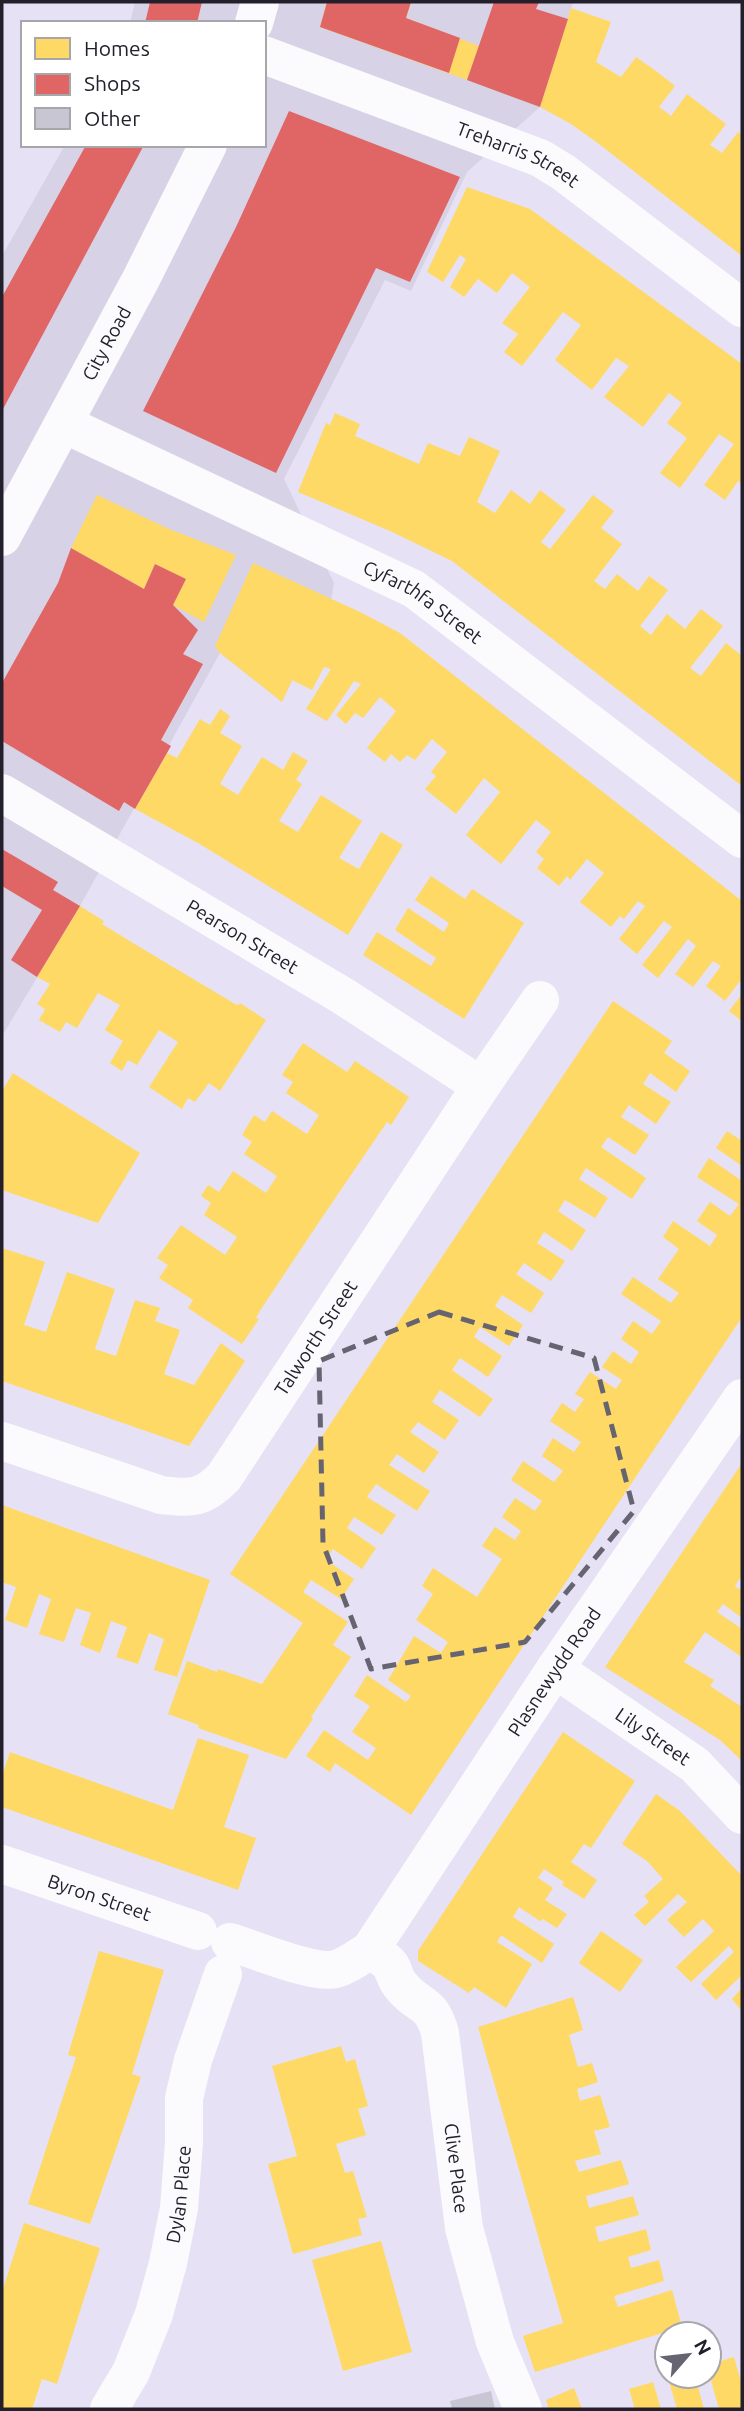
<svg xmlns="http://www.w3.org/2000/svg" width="744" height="2411" font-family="Ubuntu,sans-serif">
<rect width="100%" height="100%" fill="#e6e1f4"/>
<path fill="#d7d2e5" d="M135,2H573L540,107L467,172L411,291L385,280L284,479L334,583L331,600L282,702L220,653L80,906L2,1036V256L65,145H264V23H130Z"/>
<path fill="#ffd966" d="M327,2H411L406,18L479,46L467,80L320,27Z
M571,8L611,22L596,62L621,77L636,57L656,71L675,86L659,107L666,112L671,116L687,94L726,124L710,145L722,153L738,132L742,136V256L599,144L571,124L540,107Z
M467,187L530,209L742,364V484L738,481L725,500L704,485L734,444L719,434L680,488L660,473L687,438L667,423L682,403L669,393L643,427L604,397L629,366L616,358L592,390L555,360L581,325L563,312L522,366L504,352L518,334L502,323L530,287L512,273L497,293L478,279L464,297L450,287L466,259L460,255L443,282L427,272Z
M335,413L360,424L355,436L419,464L428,443L460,456L469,437L500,451L477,502L495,513L511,490L530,504L540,490L566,510L541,542L550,549L593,495L614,511L601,528L622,544L594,581L605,589L617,574L638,591L649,576L668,590L640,626L651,635L667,614L685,629L701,609L723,626L690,668L701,676L726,643L742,656V786L452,561L390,531L298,492L326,423L330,425Z
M97,495L169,529L236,555L204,622L173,605L186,579L155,564L144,589L71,548Z
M253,563L360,612L400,633L742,901V983L740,981L725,1001L706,986L721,966L713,961L693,987L675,974L696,946L688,939L658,978L642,965L672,927L664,921L637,954L619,939L645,906L638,901L624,919L620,916L611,927L580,902L604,873L587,859L570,880L567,876L559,886L537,868L544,859L536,852L551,832L536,820L501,864L485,851L466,835L500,792L484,778L456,814L425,789L436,776L431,772L447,752L432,739L415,760L407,755L400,762L391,754L385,762L367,748L396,711L380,697L363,718L355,713L346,724L336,715L361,684L354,681L327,721L306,709L331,669L324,667L312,690L292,680L282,702L220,653L215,646Z
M220,709L230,716L220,733L242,746L220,784L238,795L262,757L283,770L293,752L308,761L296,780L302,784L279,821L298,832L321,795L362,821L339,858L359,869L381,832L403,845L348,935L198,843L135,809L167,753L177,758L200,719L210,725Z
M431,876L465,899L472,889L524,923L464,1019L363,955L377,932L431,966L436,958L395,930L408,908L444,932L449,923L415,900Z
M80,906L104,921L102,924L138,946L235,1004L238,1005L240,1003L266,1020L220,1091L209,1083L195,1102L188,1098L182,1109L149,1087L178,1042L159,1030L137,1065L128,1060L122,1071L110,1063L123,1041L105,1030L120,1005L98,993L77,1028L66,1022L60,1032L39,1020L45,1009L37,1004L50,984L37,977Z
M742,994V1021L729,1011Z
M613,1001L672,1041L664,1053L690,1071L676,1092L650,1073L643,1084L671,1102L656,1124L629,1105L621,1117L649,1135L635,1155L608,1137L601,1147L646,1178L632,1199L586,1168L579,1179L608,1198L595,1218L565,1200L558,1211L586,1230L572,1251L544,1232L537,1243L565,1261L551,1281L524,1263L516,1274L544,1293L531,1313L502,1295L495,1306L523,1325L509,1346L480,1327L474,1337L502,1356L488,1377L460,1358L452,1370L493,1399L480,1417L440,1390L432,1402L459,1420L445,1440L418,1422L410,1432L439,1452L424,1473L397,1454L389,1465L430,1491L417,1511L376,1484L367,1497L396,1515L382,1535L354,1517L347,1528L376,1548L362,1569L333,1549L326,1560L354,1579L341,1599L311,1580L303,1592L348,1622L333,1645L351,1657L311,1717L313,1719L286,1759L198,1728L199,1725L168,1714L187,1661L217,1672L218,1669L262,1684L303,1623L230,1574Z
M303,1043L347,1072L355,1061L409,1097L391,1125L387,1122L321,1219L261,1309L256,1318L259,1319L242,1344L188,1308L193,1300L159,1278L168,1265L157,1258L181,1225L225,1255L237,1237L204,1215L211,1203L201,1196L208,1185L219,1192L233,1171L266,1193L277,1176L244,1154L252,1142L242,1135L254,1115L265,1122L272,1111L307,1134L319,1115L286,1093L293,1082L282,1075Z
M13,1073L140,1153L98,1223L2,1190V1091Z
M727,1131L742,1141V1166L716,1148Z
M709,1158L742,1181V1317L411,1815L335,1763L330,1772L306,1756L324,1730L368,1760L376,1748L352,1732L370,1706L354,1696L367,1675L406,1702L411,1696L388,1680L414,1636L441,1653L448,1642L416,1620L433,1594L422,1586L433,1568L477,1597L502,1559L482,1546L495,1527L515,1540L521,1531L502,1517L515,1498L535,1511L542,1501L511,1480L523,1461L554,1482L563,1471L542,1456L553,1438L574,1452L581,1442L550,1421L562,1403L575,1412L584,1399L575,1394L590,1372L616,1389L622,1380L602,1367L613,1351L631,1364L639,1352L621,1339L633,1321L652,1334L661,1321L621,1294L633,1277L671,1303L679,1293L658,1279L679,1249L663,1237L673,1221L710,1246L717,1235L697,1221L710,1202L730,1216L739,1204L697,1177Z
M2,1248L45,1262L24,1325L46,1332L67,1272L115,1289L95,1349L116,1356L135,1300L160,1308L155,1321L180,1330L164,1374L194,1385L221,1343L245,1361L189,1446L2,1381Z
M742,1463V1575L735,1586L742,1591V1618L723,1604L717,1612L742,1629V1657L705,1632L684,1662L714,1680L710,1686L742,1707V1761L720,1740L605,1667Z
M2,1505L210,1580L177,1677L154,1670L164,1639L149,1633L138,1664L116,1657L127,1627L111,1621L100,1653L80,1645L91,1613L76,1608L64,1642L39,1634L51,1599L39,1594L27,1628L5,1620L16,1587L2,1582Z
M563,1732L635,1781L591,1848L584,1844L571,1862L597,1880L584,1899L562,1885L564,1882L544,1869L538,1878L553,1888L545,1900L567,1914L557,1928L543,1919L540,1921L519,1907L513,1917L554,1944L542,1963L501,1935L497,1942L532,1964L506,2008L474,1987L469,1993L418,1961V1951Z
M198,1738L249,1755L224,1827L256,1838L238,1890L2,1807V1776L10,1752L173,1810Z
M656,1794L680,1811L742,1876V1975L716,2000L701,1984L734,1952L729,1946L691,1982L676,1967L714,1931L703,1919L684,1937L667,1920L687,1902L678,1894L645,1926L634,1915L649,1902L644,1896L663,1879L647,1861L622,1844Z
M601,1931L643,1960L620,1992L579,1963Z
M99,1951L164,1970L132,2074L141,2077L90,2224L28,2204L76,2057L68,2055Z
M742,1988V2011L732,1999Z
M573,1997L583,2030L569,2035L578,2067L592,2063L598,2082L577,2089L580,2101L600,2095L610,2127L594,2131L601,2154L575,2161L579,2172L621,2160L629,2184L586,2196L589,2208L633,2196L639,2215L595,2227L599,2242L646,2229L651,2250L628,2257L631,2268L659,2260L664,2281L614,2296L618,2307L672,2290L682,2327L535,2372L523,2336L563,2323L478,2027Z
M341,2046L346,2062L355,2059L368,2106L358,2109L366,2135L336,2144L345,2173L353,2171L367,2217L358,2219L362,2235L293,2254L268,2164L297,2156L272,2066Z
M24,2223L100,2248L57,2384L42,2379L32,2409H2V2292Z
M381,2241L412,2352L343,2371L312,2260Z
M734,2357L742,2385V2409H719L709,2373V2365Z
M677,2376H695L704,2409H677L668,2378Z
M653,2382L661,2409H635L629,2389Z
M574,2388L582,2409H549L546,2400Z"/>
<path fill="#e06666" d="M150,2H202L197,23H145Z
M327,2H411L406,18L460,38L449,73L320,27Z
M494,2H539L536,9L568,19L540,107L467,80Z
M289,111L460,177L410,282L376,268L276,473L143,411L236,227Z
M86,145H144L2,411V297Z
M71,548L144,589L155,564L186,579L173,605L198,630L183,654L203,664L161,740L171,746L135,809L124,802L119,811L2,741V683L58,583Z
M2,849L58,882L53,890L80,906L37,977L11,960L42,910L2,886Z"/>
<path fill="#c9c6d4" d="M491,2391L495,2409H452L450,2401Z"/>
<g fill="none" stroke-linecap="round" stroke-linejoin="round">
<path stroke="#fbfafd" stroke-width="38" id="s1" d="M109,2409L131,2372L154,2314L168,2263L179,2208L184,2142V2098L193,2060L223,1974"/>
<g stroke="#fbfafd" stroke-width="38">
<path id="s2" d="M264,55L540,158L563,172L742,308"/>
<path id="s3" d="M64,424L414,589L742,839"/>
<path id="s4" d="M2,793L343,996L481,1086"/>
<path id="s5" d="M2,1441L161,1495C191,1498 202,1500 224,1477L481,1086L540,1000"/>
<path id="s6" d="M555,1669L695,1765L742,1815"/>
<path id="s7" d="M2,1864L198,1931"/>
<path id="s8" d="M230,1942C253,1949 315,1975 336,1969C349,1965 359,1957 370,1950L555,1669L742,1398"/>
<path id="s9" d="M370,1950C377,1955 388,1960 392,1968C395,1975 396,1981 402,1987C419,2008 431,2000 440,2033L464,2228L495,2342L523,2409"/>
</g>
<g stroke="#fbfafd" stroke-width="38">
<path d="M254,23L260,2"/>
<path id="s10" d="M2,537L141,279L208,145"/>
</g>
</g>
<path fill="none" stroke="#676472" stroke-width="5" stroke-dasharray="14 9" stroke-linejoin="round" d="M439,1312L594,1358L634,1511L525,1642L371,1669L323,1544L319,1361Z"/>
<g text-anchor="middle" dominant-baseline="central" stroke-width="7" stroke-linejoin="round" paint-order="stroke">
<g font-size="19" fill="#23202c" stroke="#fff">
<text stroke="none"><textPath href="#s2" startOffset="273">Treharris Street</textPath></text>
<text stroke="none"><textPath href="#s10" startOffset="220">City Road</textPath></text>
<text stroke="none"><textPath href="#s3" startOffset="401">Cyfarthfa Street</textPath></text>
<text stroke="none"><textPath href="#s4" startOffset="280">Pearson Street</textPath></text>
<text stroke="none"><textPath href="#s5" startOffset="404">Talworth Street</textPath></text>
<text stroke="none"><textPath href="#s8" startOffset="483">Plasnewydd Road</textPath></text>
<text stroke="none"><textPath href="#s6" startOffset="119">Lily Street</textPath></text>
<text stroke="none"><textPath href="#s7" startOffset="103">Byron Street</textPath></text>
<text stroke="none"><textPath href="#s9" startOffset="248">Clive Place</textPath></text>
<text stroke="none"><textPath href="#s1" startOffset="228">Dylan Place</textPath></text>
</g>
</g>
<rect width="744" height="2411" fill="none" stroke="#23202c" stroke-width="7"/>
<rect x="21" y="21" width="245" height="126" fill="#ffffff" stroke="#a7a6ab" stroke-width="2"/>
<rect x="35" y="38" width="35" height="21" fill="#ffd966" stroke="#a7a6ab" stroke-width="2"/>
<text x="84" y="56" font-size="21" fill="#23202c">Homes</text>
<rect x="35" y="74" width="35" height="21" fill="#e06666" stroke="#a7a6ab" stroke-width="2"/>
<text x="84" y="91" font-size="21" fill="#23202c">Shops</text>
<rect x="35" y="108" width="35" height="21" fill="#c9c6d4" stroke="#a7a6ab" stroke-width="2"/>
<text x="84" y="126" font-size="21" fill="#23202c">Other</text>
<g transform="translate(688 2355) rotate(62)"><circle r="33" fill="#ffffff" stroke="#a7a6ab" stroke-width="2"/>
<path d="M0-5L12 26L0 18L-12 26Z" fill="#676472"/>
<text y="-10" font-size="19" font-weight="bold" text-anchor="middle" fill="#23202c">N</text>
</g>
</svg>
